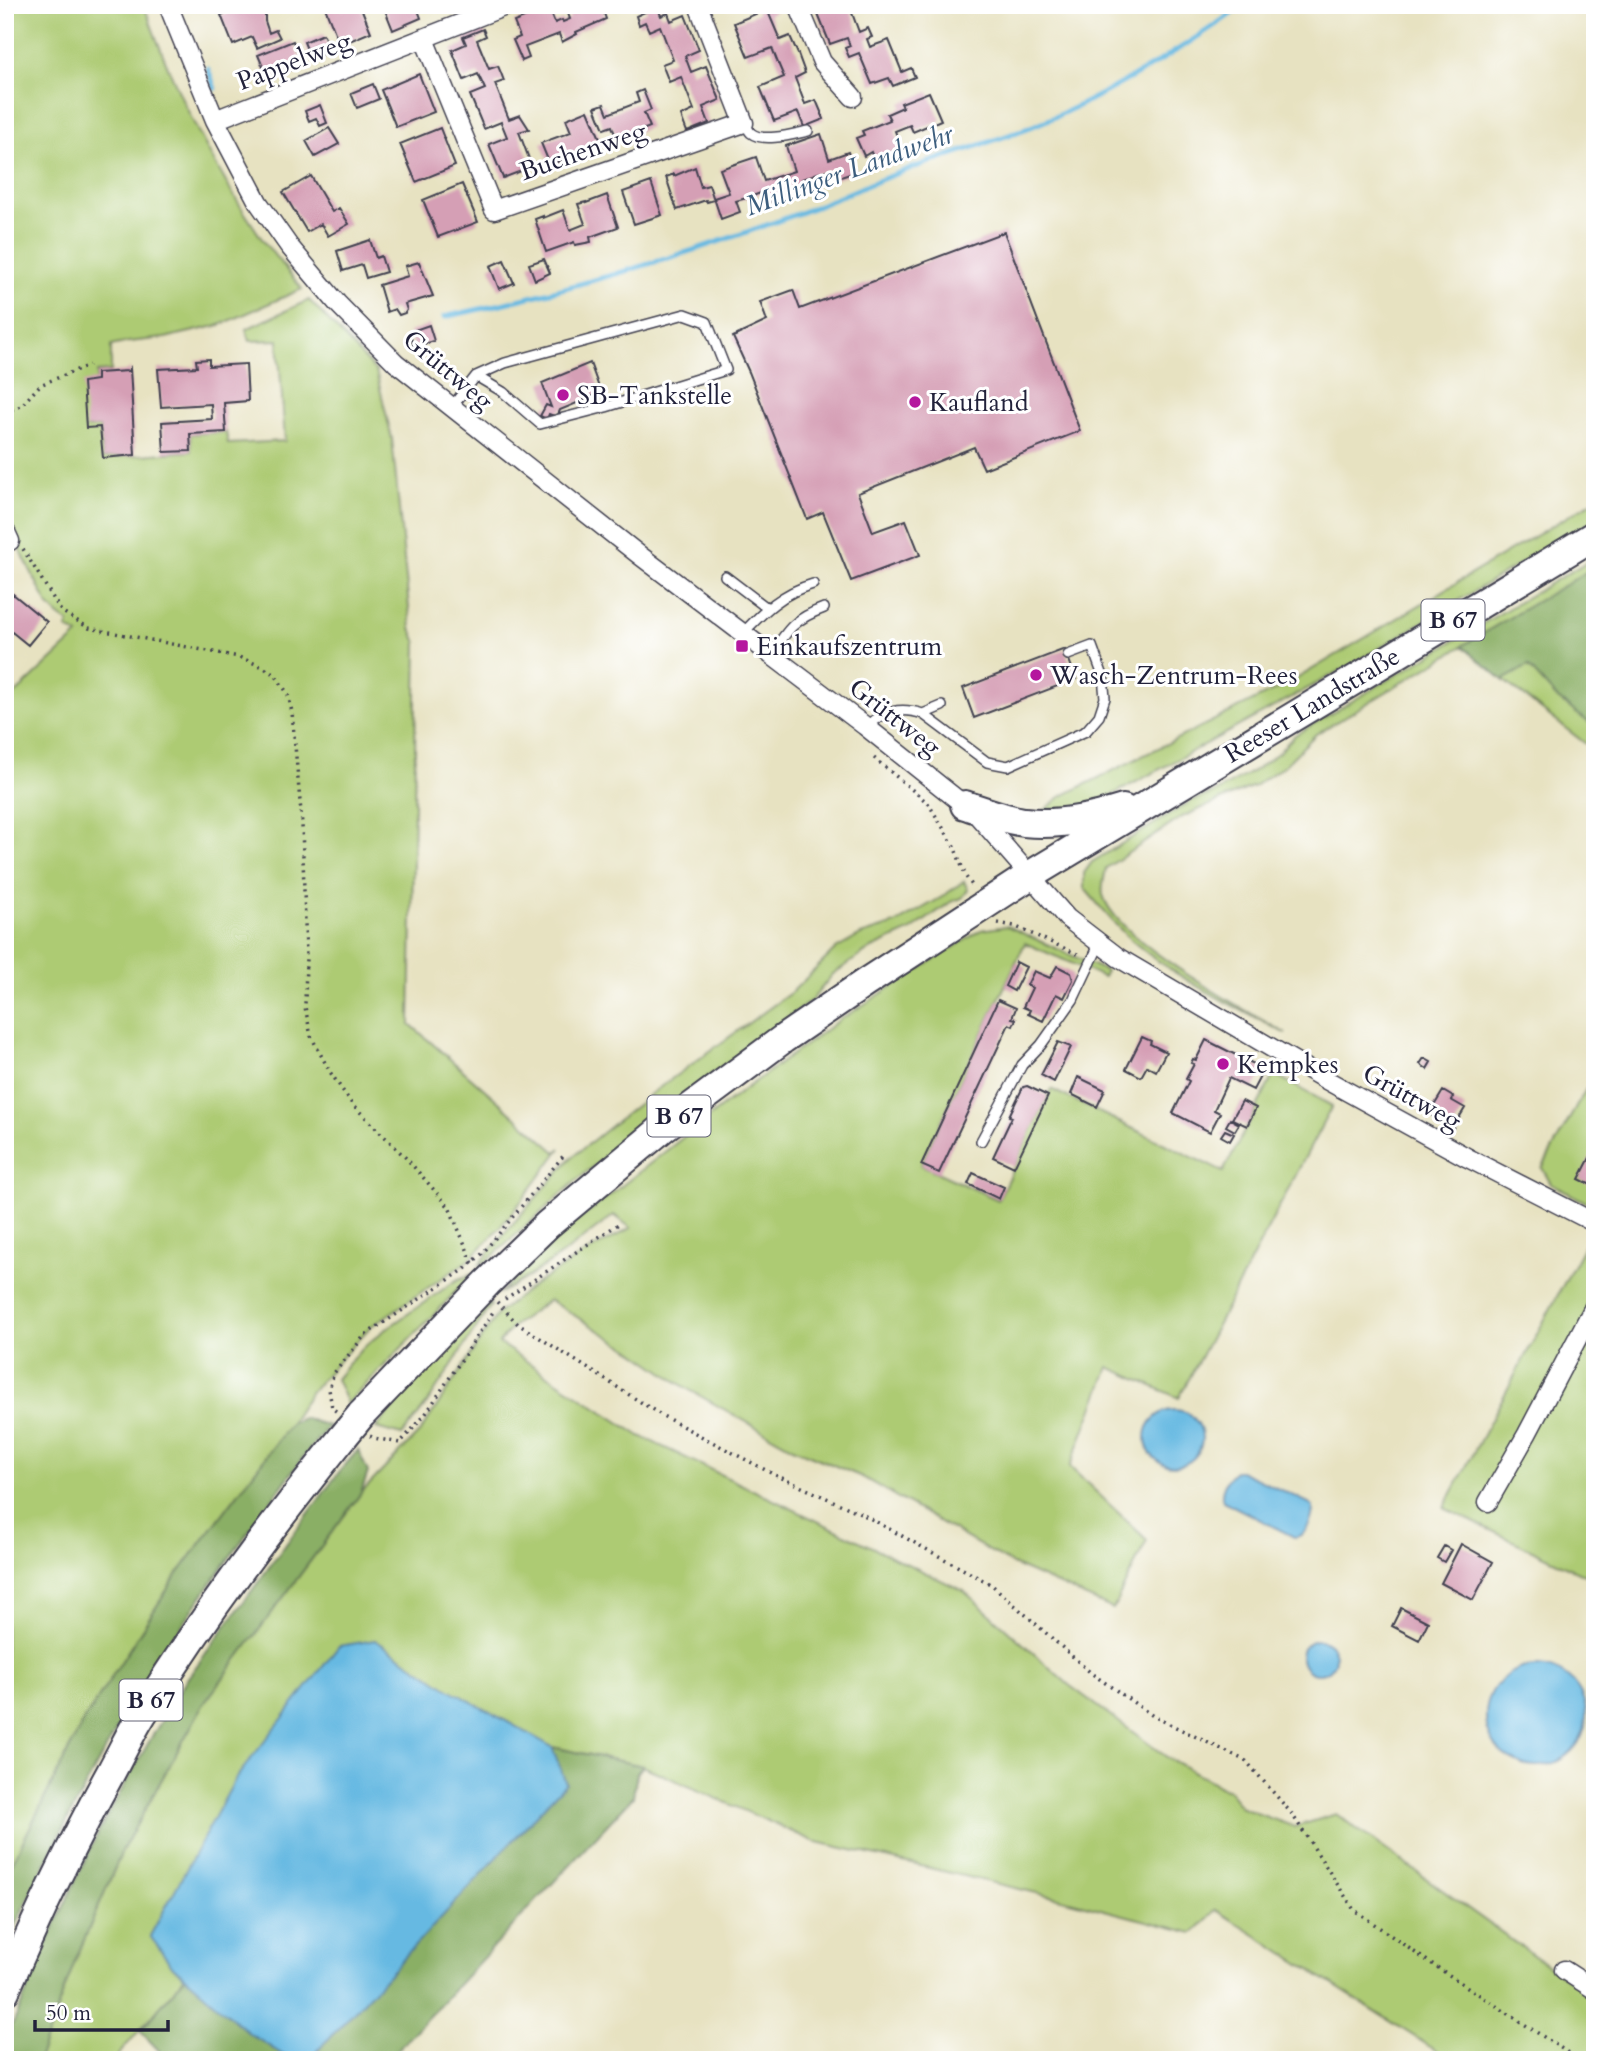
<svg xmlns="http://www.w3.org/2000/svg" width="1600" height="2065" font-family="Cardo,serif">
<rect width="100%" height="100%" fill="#fff"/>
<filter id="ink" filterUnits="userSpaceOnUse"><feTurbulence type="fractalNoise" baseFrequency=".0143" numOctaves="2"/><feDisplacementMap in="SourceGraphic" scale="14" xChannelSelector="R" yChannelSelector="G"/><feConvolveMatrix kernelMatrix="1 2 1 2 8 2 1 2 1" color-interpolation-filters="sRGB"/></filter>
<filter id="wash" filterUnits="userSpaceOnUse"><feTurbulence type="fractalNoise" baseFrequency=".00686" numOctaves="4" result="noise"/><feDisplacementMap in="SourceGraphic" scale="28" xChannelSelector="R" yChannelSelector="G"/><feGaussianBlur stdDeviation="1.57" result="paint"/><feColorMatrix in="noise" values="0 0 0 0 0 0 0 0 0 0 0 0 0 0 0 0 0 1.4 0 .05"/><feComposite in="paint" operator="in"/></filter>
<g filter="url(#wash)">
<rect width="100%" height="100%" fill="#e7e2c1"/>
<path fill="#adcb73" stroke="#687657" stroke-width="2" d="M5,5H144C173,88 212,166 262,239C274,256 289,272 302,289L220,325L165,338L129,342L111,346V371L97,372V380L87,428L100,427L103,458L191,451L190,434L226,432L228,444L285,441L278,340L250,341L246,329L309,300L376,371L392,439L411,628L417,643L410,1024L556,1152L561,1148C532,1187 503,1229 466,1262L370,1327L311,1391L291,1423L174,1579L83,1722L5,1877V688L13,696L78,635L67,628L69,623L59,616L48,605L5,520Z
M1595,500V519L1351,665L1094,805L1038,816L1060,797L1291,682Z
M1595,557V567L1316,734L1285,765L1254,786L1184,816L1106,868C1105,875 1101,888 1103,895C1115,940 1244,1009 1286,1034C1238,1008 1177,979 1136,944C1116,928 1101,907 1084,888V873L1092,862L1193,800L1214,793L1257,769L1279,752L1295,735Z
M1528,665L1558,699L1595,727V751L1503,680Z
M964,881L968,890L962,898L951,902L910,931L872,948L833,974L811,1001L666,1108L578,1179L485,1263L480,1264L501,1237L571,1158L652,1093L793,991L836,949L861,935L895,924L942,897Z
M1007,926L1106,971L1103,977L1025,943L921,1165L998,1200L1051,1089L1223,1172L1274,1074L1332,1106L1179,1398L1109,1367L1070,1467L1147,1540L1113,1609L1012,1564L862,1477L793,1448L686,1388L636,1353L549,1300L513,1326L499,1343L640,1436L964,1591L1069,1685L1168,1758L1229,1791L1242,1808L1295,1827L1336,1814L1561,1975L1595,1996V2060H1451L1216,1910L1193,1933L1054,1897L813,1841L643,1766L552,1747L451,1690L375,1640L173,1967L185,1977L114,2060H38L75,1961L123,1849L203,1705L361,1493L420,1432L498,1313L531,1287L583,1254L631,1228L614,1215C577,1244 540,1272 498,1294L572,1225L737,1095L838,1021L981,930Z
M1595,1073V1207L1551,1184L1542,1168Z
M1585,1244L1595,1249V1580L1444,1508Z
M473,1274L347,1404L336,1379L359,1351L382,1332L458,1279Z
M488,1304L491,1305L426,1405L402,1435L376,1428L422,1373Z"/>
<path fill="#8aaf65" stroke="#566850" stroke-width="2" d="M1595,567V727L1558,699L1528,666L1503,680L1462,646Z
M303,1418L329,1426L311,1447C247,1533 183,1618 128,1710C83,1786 44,1866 5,1946V1877L83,1722L174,1579L291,1423Z
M358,1450L368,1472L361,1493L203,1705L123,1849L75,1961L38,2060H5V2043L52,1932L99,1830L150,1740L184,1683L339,1472Z
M552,1747L643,1766L637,1773L633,1797L388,2060H309L566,1783Z
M185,1977L250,2034L291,2060H168L140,2031Z"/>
<path fill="#66b9e2" stroke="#446e8e" stroke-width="2" d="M1146 1438a28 28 0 1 1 56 0a28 28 0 1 1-56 0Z
M1235,1471H1240L1309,1503L1313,1507C1313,1518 1307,1537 1294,1537L1223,1501C1219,1491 1227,1477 1235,1471Z
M1301 1657a17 17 0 1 1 34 0a17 17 0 1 1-34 0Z
M375,1640L451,1690L552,1747L566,1783L309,2060H291L250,2034L173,1967L150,1936L236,1778L339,1646Z
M1486 1716a50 50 0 1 1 100 0a50 50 0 1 1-100 0Z"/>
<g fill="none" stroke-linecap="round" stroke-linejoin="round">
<path stroke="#66b9e2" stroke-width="5" d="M183,5L185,9
M208,69L215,89
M444,317C567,291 688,255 805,211C834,200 863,186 893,175C939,158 987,144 1033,126C1108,96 1178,52 1244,5"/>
</g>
<g id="blocks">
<path fill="#d59fb5" d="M245,5H258L261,11L265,14V21L269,33L276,30L280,38L257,48L252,37L233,45L221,15Z
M324,5H360L371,32L340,45Z
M383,5H416L421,18L393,30Z
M565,5H601L606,19L576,32L577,34L562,42L559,34L525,47L529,58L522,61L513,40L520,37L514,22L549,8L555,23L562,20L563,22L570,19Z
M644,5H664L658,8L661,16L668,13L671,21L685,15L699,50L685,56L691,72L706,66L720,100L703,107L709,123L687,132L681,116L694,110L681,77L669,82L662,64L673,60L660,26L649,31L645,22L639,25L636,16L647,11Z
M755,5H778L780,9L769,14L780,40L790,36L798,54L805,73L795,78L805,104L816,100L824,119L804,127L798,112L774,121L760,87L784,77L778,63L772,48L748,57L734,23L758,13Z
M833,5H849L859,32L868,28L872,37L867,39L870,47L889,40L902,72L911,68L915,77L893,86L889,78L872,84L859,53L849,57L845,48L850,46L847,38L830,44L817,12Z
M483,29L486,36L477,40L489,69L498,66L501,73L504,81L495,84L509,119L520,115L529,129L519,132L532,167L503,178L489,144L507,137L501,122L484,129L470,95L485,89L478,74L464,80L452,50L466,44L463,37Z
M323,34L331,51L311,59L304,42Z
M293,41L303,65L268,79L258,55Z
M419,74L434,112L396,127L381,90Z
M373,84L379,99L357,108L351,93Z
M643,90L651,110L644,113L650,127L617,140L612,126L604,129L595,107L604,104L608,114L639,102L636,93Z
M929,92L941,120L913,132L910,125L895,131L902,149L874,160L871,152L864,156L856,138L864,135L862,131L890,120L887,114L903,107L901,103Z
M320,105L327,123L320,126L316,118L309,121L305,111Z
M588,110L602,143L550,165L541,143L571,132L566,119Z
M329,128L339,144L315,157L306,141Z
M440,128L455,166L416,182L400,144Z
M821,134L829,159L848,152L856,172L832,180L828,170L815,174L802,179L805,190L767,203L763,192L750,197L736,201L740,212L721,219L714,198L729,193L720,169L756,157L764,181L794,171L786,146Z
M695,167L701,187L709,185L714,200L707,202L706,200L677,210L666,177L674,174V176Z
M311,176L332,212L339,208L349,224L328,236L321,224L307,232L283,192Z
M651,182L662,215L634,224L623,192Z
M462,184L478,222L438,237L423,200Z
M607,195L618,227L590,237L591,242L575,245L574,242L546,252L535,219L543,216V218L563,210L570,230L585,224L578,204L586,202V203Z
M1004,232L1080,431L984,469L974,447L858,493L873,532L906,520L920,555L851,581L823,512L807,519L749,372L733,337L767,321L760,302L793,290L800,309Z
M370,240L376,258L381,256L386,272L366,278L362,265L343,271L337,251Z
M544,259L550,273L535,280L529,264Z
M504,260L514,283L499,289L490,266Z
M419,262L433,296L405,304L407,310L405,313L399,315L395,309L387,312L379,285L408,276L405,266Z
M429,325L434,341L414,347L409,332Z
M209,359V366L246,364L248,401L224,403L226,432L190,434L191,451L164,452L162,422L212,419L211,404L161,407L158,369L197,367L196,360Z
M590,363L601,393L560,410L557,417L549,414L547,419L540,416L546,405L551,407L542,383Z
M130,368L135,455L103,458L100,427L86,428L83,382L97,380V373L128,371Z
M13,594L47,622L28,645L7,628L5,630V603Z
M1065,649L1076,679L974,718L963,688Z
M1016,962L1026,967L1014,991L1005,986Z
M1057,966L1071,973L1073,980L1064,998L1056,994L1043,1021L1028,1014L1030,1010L1023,1007L1032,988L1027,985L1034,971L1050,978Z
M998,1000L1016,1008L1012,1018L1016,1019L1013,1026L1009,1024L939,1173L921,1165Z
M1142,1037L1151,1041L1150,1044L1166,1052L1156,1071L1147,1066L1141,1077L1126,1069Z
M1206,1040L1264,1069L1253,1090L1229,1078L1214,1110L1220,1113L1210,1132L1173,1113L1189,1081L1186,1079L1194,1064L1191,1063L1193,1059L1196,1060Z
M1058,1042L1071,1047L1054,1082L1041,1075Z
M1424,1058L1431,1062L1427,1069L1420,1064Z
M1078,1077L1105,1090L1097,1107L1071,1094Z
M1027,1086L1048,1096L1014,1167L993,1157L1012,1117L1009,1116L1023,1087Z
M1443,1091L1453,1097L1451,1100L1465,1108L1453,1128L1429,1114Z
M1242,1101L1256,1108L1247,1126L1232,1119Z
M1230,1119L1239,1124L1235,1131L1226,1126Z
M1225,1130L1234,1134L1230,1141L1221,1136Z
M1595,1148V1187L1579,1179Z
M973,1173L1004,1187L999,1199L968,1184Z
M1461,1544L1493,1562L1473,1600L1441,1583Z
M1444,1546L1451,1550L1444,1562L1437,1558Z
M1401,1608L1428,1622L1419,1640L1392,1626Z
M1595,1938V1954L1588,1951Z"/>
</g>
</g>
<g filter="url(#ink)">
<use href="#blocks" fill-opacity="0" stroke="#403f4f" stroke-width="2"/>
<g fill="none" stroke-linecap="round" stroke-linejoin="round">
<g stroke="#403f4f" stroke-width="12">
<path id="lane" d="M744,123C747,126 748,130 751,133C763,143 794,134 808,131
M451,408L476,376L505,363L685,314L707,322L726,370L606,407L540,424L503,392L476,376
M725,576L767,608
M743,633C764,611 782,593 813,584
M771,655C788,629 794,619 824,608
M923,714L942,706
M865,726C886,712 898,706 923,714L987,762L1008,766L1086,731L1099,716L1105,698L1103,676L1092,646L1068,655
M981,1141L1022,1065L1041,1045L1073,1000L1100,943"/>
</g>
<g stroke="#403f4f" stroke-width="21">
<path id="street" d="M168,5L215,120L258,202L289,246L337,303L396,363L638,554L865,726L978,816L1067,918L1119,958L1321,1077L1468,1158L1595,1223
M798,5L822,62L853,97
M424,39L494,210L744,123L698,5
M215,120L508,5
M5,530L10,541
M1488,1502L1527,1434L1595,1305
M1564,1970L1595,1990"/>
</g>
<g stroke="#403f4f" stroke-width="32">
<path id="primary" d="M965,805C984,811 1004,819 1024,822C1058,826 1091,819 1123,809
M361,1415L487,1283L547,1225L663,1128L783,1039L865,983L1029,876L1595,535
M5,1991C37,1917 72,1843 111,1772C123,1750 133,1727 147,1707C206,1612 273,1524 343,1437"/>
</g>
<path stroke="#403f4f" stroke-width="3.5" stroke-dasharray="2 5" stroke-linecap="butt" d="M5,412L21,406L40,385L89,365
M23,549L61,611L89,628L239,657L263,667L276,676L288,694L292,712L302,824L306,956L305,1007L311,1036L330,1072L352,1104L406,1158L449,1207L474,1266
M874,758L928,803L954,846L966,877L974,888
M998,923L1014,926L1082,956
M505,1299L620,1223
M497,1302L518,1324L661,1415L773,1474L860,1513L992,1585L1091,1673L1153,1716L1246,1761L1292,1814L1354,1910L1420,1956L1579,2060
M336,1411L332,1408L329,1389L334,1373L365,1335L465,1269L482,1254L564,1155
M370,1436L374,1438L400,1443L425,1415L493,1312"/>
<use href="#lane" stroke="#fff" stroke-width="9"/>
<use href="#street" stroke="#fff" stroke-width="18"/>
<use href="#primary" stroke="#fff" stroke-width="28"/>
<g stroke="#403f4f" stroke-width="32" stroke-linecap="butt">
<path id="primary-bridge" d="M343,1437L361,1415"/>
</g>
<use href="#primary-bridge" stroke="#fff" stroke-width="28"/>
</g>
</g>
<g fill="#b5179e" stroke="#fff" stroke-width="2.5">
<circle cx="563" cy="395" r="7"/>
<circle cx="915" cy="402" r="7"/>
<rect x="735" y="639" width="14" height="14" rx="3.5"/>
<circle cx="1036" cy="675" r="7"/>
<circle cx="1223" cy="1064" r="7"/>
</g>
<g text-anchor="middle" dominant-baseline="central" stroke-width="6" stroke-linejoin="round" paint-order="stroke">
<g fill="#fff" stroke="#646476" stroke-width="2">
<rect x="1421.5" y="599.5" width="63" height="41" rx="5"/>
<rect x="647.5" y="1095.5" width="63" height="41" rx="5"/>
<rect x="119.5" y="1679.5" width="63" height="41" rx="5"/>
</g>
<g font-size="24" font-weight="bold" fill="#22223b">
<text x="1453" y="620">B 67</text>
<text x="679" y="1116">B 67</text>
<text x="151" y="1700">B 67</text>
</g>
<g font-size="26" fill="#22223b" stroke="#fff">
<text transform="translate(294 61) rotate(-21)">Pappelweg</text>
<text transform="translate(583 151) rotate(-19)">Buchenweg</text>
<text transform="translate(448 370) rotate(40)">Grüttweg</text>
<text transform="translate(1312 705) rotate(-31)">Reeser Landstraße</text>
<text transform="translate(895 717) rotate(38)">Grüttweg</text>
<text transform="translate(1412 1097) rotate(29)">Grüttweg</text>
</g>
<g font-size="26" fill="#22223b" stroke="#fff" text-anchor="start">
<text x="577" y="395">SB-Tankstelle</text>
<text x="929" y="402">Kaufland</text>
<text x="756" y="646">Einkaufszentrum</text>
<text x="1050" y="675">Wasch-Zentrum-Rees</text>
<text x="1237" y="1064">Kempkes</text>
</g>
<g font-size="28" font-style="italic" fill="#3d5e7e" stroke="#fff">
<text transform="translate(849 170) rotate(-20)">Millinger Landwehr</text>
</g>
</g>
<rect width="1600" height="2065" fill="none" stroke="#fff" stroke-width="28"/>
<path d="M35 2020v10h133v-10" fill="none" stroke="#22223b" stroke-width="3.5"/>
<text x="46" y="2020" font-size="21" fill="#22223b" stroke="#ffffff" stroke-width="5" paint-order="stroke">50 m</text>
</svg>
